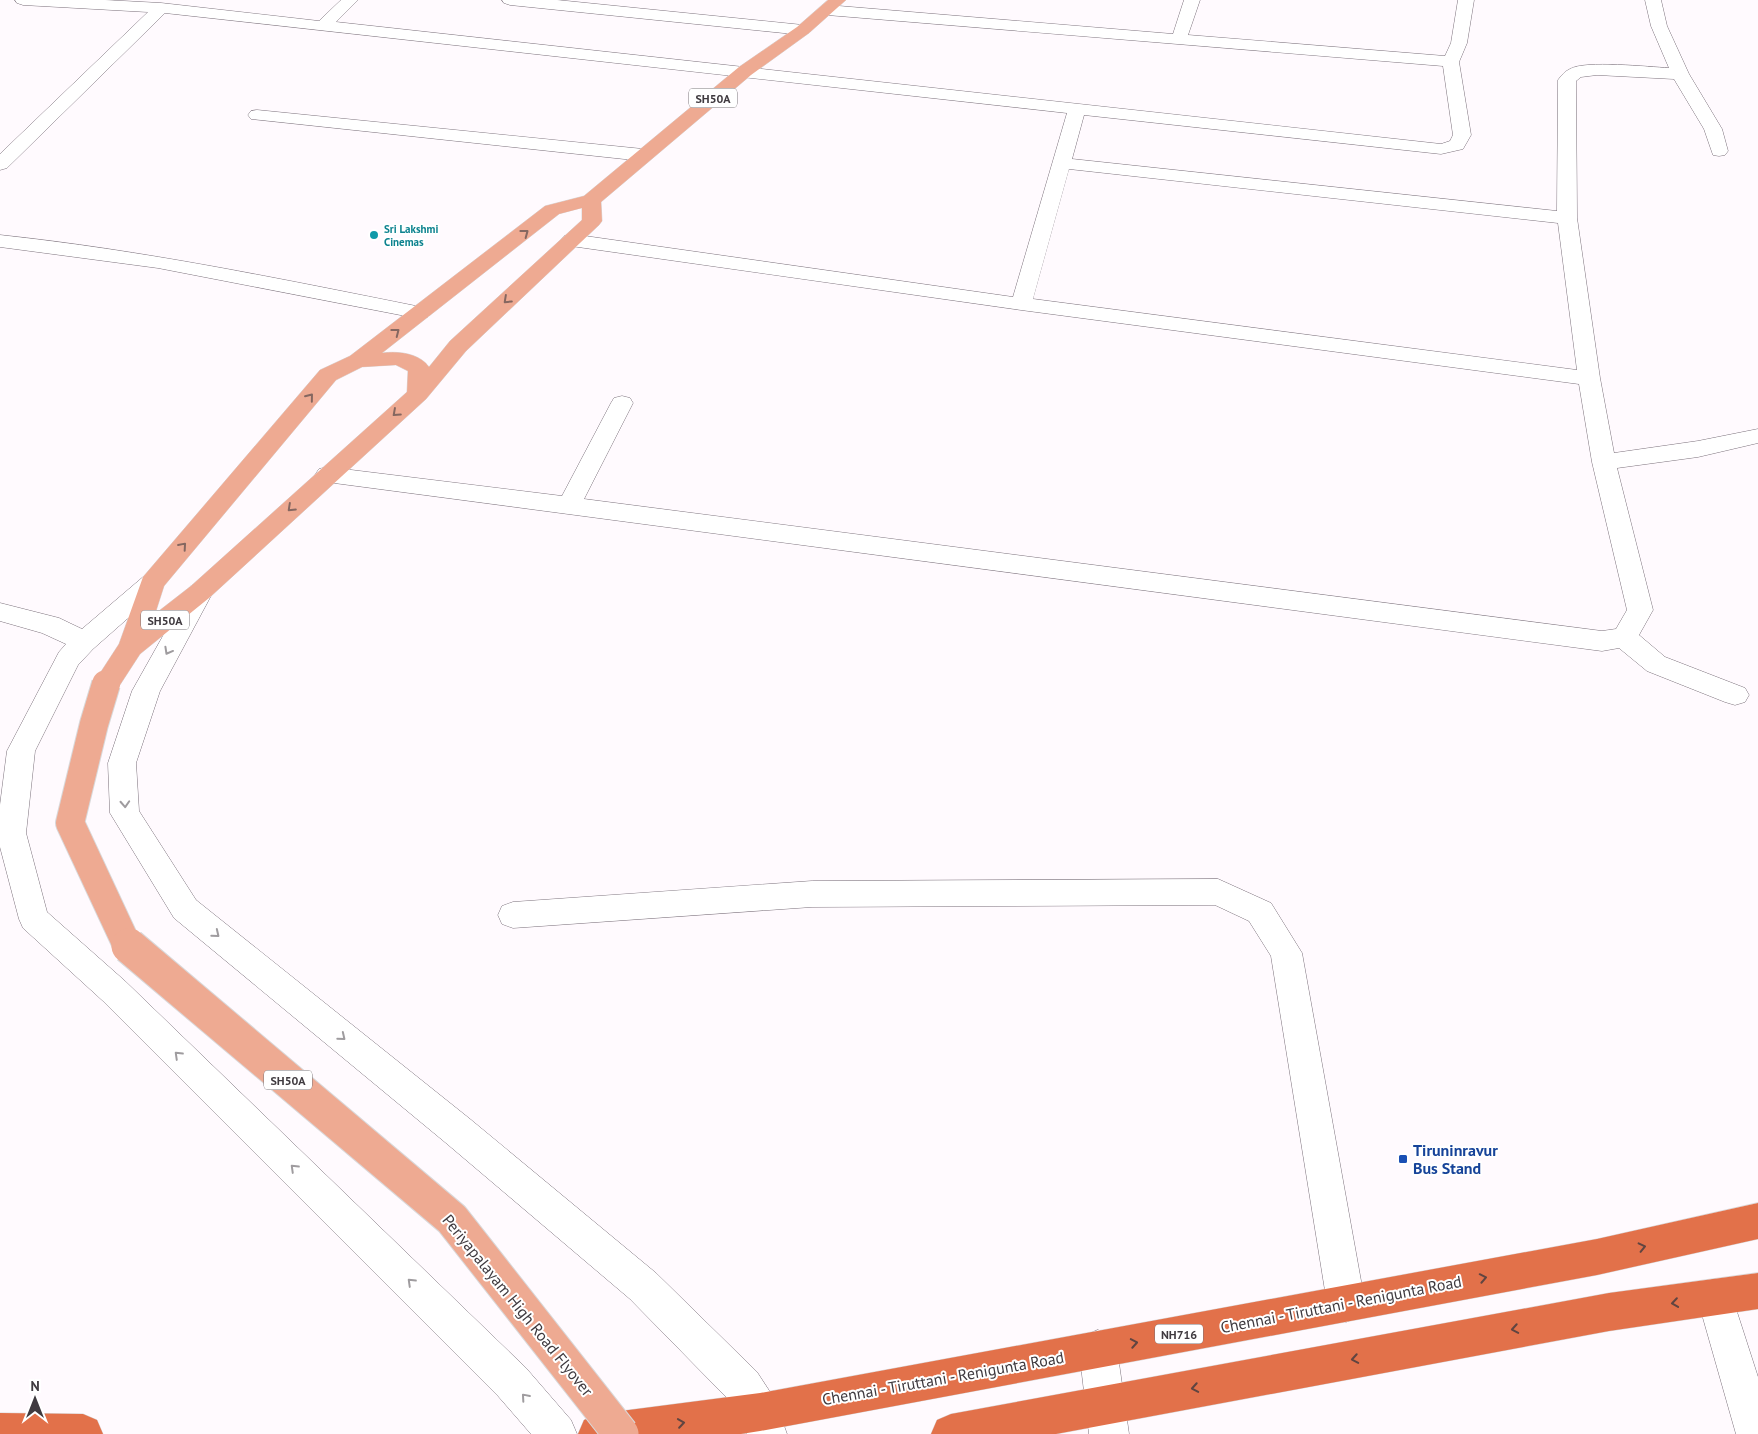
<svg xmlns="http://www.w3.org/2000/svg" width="1758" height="1434" font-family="'PT Sans',sans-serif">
<rect width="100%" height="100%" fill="#fffafe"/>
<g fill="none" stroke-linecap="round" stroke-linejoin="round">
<g stroke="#7c727c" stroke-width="1">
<path id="minor" d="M15,0H105L161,3L319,21L341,0H358L336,22L1441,144L1450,141L1453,135L1443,66L827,15L821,13L819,10L821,7L827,5L1173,34L1184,0H1200L1188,35L1445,56L1451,43L1458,0H1474L1467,43L1459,62L1471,135L1463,149L1441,154L1084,115L1072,159L1557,211L1558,80C1561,76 1565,71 1570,69C1585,60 1649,67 1669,68L1651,26L1645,0H1661L1667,26L1689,74L1722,129L1728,151L1725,155L1719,156L1713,155L1704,129L1674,79L1597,75L1581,77L1576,81L1577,218L1600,378L1614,453L1698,441L1758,429V443L1698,457L1617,468L1653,610L1639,635L1665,657L1745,688L1749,695L1745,702L1735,705L1725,702L1647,671L1619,648L1602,651L319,481L315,475L319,469L327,467L562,496L611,403L614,398L622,396L630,398L633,403L584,499L1602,631L1616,629L1627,610L1592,462L1579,384L1021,310L571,246L564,244L561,240L564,236L571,234L1013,297L1067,113L165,13L7,168L0,170V154L148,12L23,5L17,3ZM1069,169L1558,223L1577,370L1033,299Z
M502,0H557L803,25L809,27L811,30L809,33L803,35L510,5L504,3Z
M257,110L643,149L649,151L652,155L649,159L643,161L251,119L248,115L251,111Z
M0,235C142,250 281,279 421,307L428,309L431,313L428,317L421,319L158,268L0,247Z
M152,574L161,577L165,583L161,589L93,649L78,665L35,751L26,833L47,912L125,981L526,1368L571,1420L577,1434H531L498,1396L103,1001L23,928L19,919L0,847V805L7,751L59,652L66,644L42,633L0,621V603L59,618L82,629L143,577Z
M200,583L209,586L213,592L160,691L136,763L139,811L196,900L470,1119L656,1273L757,1372L774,1398L787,1434H747L744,1421L729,1400L630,1299L446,1143L174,918L110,813L108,763L132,691L191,586Z
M1218,879L1271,903L1302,953L1365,1303L1359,1316L1346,1322L1333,1316L1327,1303L1271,956L1249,921L1215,905L812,907L513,928L502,924L498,915L502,906L513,902L812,881Z
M1715,1279L1728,1284L1758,1377V1434H1736L1697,1297L1702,1284Z
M1098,1330L1111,1336L1117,1349L1129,1434H1089L1079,1349L1085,1336Z"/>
</g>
<g stroke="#d9d8d9" stroke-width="1">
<path id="major" d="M828,0H846L809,33L751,75L601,202L602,221L599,225L466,351L426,399L209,598L140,654L116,691L106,694L96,691L93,684L119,644L143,577L320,370L350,356L545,206L584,196L739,67L797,27ZM582,208V220L450,341L429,367C419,353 398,351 382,353L559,214ZM396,365L408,371L407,392L191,586L155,614L164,586L336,380L362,367Z"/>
</g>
<g stroke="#d9d8d9" stroke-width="1">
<path id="highway" d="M1758,1203V1239L1597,1275L760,1431L741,1434H578L584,1420L598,1414L760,1393L1597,1239Z
M1758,1273V1309L1609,1331L1056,1434H931L937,1420L951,1414L1609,1293Z
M0,1413L83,1414L97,1420L103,1434H0Z"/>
</g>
<use href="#minor" fill="#fff" fill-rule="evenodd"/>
<use href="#major" fill="#eeaa92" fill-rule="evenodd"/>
<use href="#highway" fill="#e2714a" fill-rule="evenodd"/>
<g stroke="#d9d8d9" stroke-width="30" stroke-linecap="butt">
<path id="major-bridge-far1" d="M106,684L94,724L70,823L126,943L131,947"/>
</g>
<g stroke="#d9d8d9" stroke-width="37" stroke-linecap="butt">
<path id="major-bridge" d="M129,946L452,1219L621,1434"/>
</g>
<use href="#major-bridge-far1" stroke="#eeaa92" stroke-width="28"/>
<use href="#major-bridge" stroke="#eeaa92" stroke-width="35"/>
</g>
<defs><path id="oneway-chevron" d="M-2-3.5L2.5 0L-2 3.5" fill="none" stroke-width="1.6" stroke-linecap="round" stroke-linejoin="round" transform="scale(1.25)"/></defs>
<g stroke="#856760">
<use href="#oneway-chevron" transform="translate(525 233) rotate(-37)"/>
<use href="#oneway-chevron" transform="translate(507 300) rotate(137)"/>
<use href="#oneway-chevron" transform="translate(396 332) rotate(-38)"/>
<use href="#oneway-chevron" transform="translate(310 397) rotate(-51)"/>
<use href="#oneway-chevron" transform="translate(396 413) rotate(138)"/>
<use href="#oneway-chevron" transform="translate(291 508) rotate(137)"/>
<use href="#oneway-chevron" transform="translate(183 546) rotate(-49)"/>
</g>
<g stroke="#9f9c9f">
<use href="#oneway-chevron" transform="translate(168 651) rotate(119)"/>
<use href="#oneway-chevron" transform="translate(125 804) rotate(87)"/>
<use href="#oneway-chevron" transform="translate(216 934) rotate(39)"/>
<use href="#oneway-chevron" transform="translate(342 1037) rotate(39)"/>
<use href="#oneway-chevron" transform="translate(178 1055) rotate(-136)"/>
<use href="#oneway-chevron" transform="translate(294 1168) rotate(-136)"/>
<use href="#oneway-chevron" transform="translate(411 1282) rotate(-136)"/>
<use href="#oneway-chevron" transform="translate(525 1397) rotate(-131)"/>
</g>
<g stroke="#604541">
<use href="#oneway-chevron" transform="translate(1642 1247) rotate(-13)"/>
<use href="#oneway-chevron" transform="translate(1483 1278) rotate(-11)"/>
<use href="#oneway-chevron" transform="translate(1675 1303) rotate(172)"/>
<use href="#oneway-chevron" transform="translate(1515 1329) rotate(170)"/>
<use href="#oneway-chevron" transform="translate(1134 1343) rotate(-10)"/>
<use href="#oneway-chevron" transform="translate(1355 1359) rotate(170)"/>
<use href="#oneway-chevron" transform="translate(1195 1388) rotate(170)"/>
<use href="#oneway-chevron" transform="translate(681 1423) rotate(-8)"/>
</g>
<circle fill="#0f9aa8" stroke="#fff" stroke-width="2" cx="374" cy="235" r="5"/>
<rect fill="#1a4fb4" stroke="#fff" stroke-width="2" x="1398" y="1154" width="10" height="10" rx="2.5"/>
<g text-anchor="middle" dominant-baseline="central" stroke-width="4" stroke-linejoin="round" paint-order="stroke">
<g font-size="11" font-weight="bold" fill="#0d838f" stroke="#fff" text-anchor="start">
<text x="384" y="229">Sri Lakshmi<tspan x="384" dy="13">Cinemas</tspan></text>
</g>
<g fill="#fff" stroke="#797579" stroke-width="1">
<rect x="689" y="88.5" width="48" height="19" rx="4"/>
<rect x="141" y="610.5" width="48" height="19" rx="4"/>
<rect x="264" y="1070.5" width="48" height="19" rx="4"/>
<rect x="1155" y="1324.5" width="48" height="19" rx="4"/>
</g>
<g font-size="12" font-weight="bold" fill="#3f3a3f">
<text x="713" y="98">SH50A</text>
<text x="165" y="620">SH50A</text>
<text x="288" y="1080">SH50A</text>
<text x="1179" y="1334">NH716</text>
</g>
<g font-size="16" font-weight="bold" fill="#164399" stroke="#fff" text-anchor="start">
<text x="1413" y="1150">Tiruninravur<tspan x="1413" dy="18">Bus Stand</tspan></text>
</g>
<g font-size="16" fill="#3f3a3f" stroke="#fff">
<text transform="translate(1341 1304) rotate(-11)">Chennai - Tiruttani - Renigunta Road</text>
<text transform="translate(518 1305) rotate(51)">Periyapalayam High Road Flyover</text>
<text transform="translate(943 1378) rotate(-10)">Chennai - Tiruttani - Renigunta Road</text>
</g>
</g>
<g transform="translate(35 1399)" stroke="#ffffff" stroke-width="4" paint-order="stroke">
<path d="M0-4L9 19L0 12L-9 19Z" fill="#3f3a3f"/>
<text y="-8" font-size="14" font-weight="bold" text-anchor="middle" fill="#3f3a3f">N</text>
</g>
</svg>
